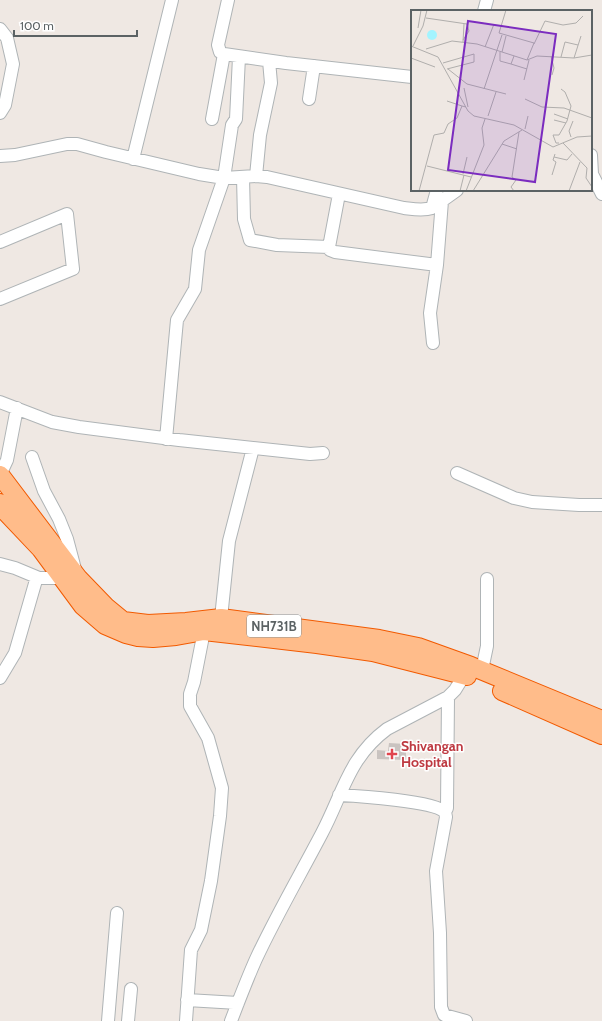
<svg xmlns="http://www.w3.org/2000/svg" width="602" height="1021" font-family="Cabin,sans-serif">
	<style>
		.building { fill: #c9c3c0 }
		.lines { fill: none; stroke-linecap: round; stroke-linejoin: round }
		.minor-casing { stroke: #afb4b6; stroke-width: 14 }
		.highway-casing { stroke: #f25a00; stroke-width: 20 }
		.minor { stroke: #fff; stroke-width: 12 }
		.highway { stroke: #ffbc8a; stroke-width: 18 }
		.health-dot { fill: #e0444e; stroke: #fff; stroke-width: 1.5 }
		.labels { text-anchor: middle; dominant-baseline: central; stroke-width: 3; stroke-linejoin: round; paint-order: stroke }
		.shield { fill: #fff; stroke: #8c9192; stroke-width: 1 }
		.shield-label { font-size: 13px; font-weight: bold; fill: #5b6264 }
		.health-label { font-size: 14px; font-weight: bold; fill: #be3a42; stroke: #fff; text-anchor: start }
		.inset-road { fill: none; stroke: #b0aeac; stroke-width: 1 }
		.view { fill: #7b2cbf; fill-opacity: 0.15; stroke: #7b2cbf; stroke-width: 2 }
		.inset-edge { fill: none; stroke: #5b6264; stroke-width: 2 }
	</style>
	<rect width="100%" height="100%" fill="#efe8e3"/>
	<!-- building -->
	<path class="building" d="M389,743l17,1v16l-29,-1v-9l11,1z"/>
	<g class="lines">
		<defs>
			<path id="minor" d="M228,0l-10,45 2,7 4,2 62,9 126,14
				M484,11l3,-11
				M0,29l7,9 6,26 -8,41 -5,8
				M309,99l5,-33
				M212,119l12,-65
				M591,155l1,19 10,20
				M0,156l15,-1 52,-11h10l29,8 93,22 25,4 32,-2 11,1 137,31c9,1 19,3 28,0l5,-18
				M133,159l39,-159
				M256,176l4,-41 11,-52 -2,-22
				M243,177l1,42 6,21 27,5 52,2
				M339,194l-10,53 1,3 5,2 102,13
				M436,205l21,-15
				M0,242l67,-28 6,55 -73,30
				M433,343l-3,-30 7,-48 5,-64
				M0,402l52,20 27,5 100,13 131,14 13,-1
				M166,439l11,-119 18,-31 4,-39 25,-72 8,-53 4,-6 3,-62
				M32,457l12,34 15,28 8,20 8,30
				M457,473l57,25 18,4 47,3h23
				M0,475l7,-15 10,-52
				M0,564l15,4 24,10
				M221,618l8,-77 24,-93
				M482,670l5,-24v-67
				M0,678l15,-25 21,-73 3,-2h24
				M448,697l-1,111 -2,4 1,5 -10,54 4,62 1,74 3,8 22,6
				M339,795c19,1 95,6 106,17
				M187,1000l51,3
				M108,1021l9,-108
				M128,1021l3,-32
				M186,1021l5,-71 10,-20 10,-49 9,-65 2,-28 -14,-50 -18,-32v-12l4,-12 10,-51
				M231,1021c8,-21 16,-42 25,-62 20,-43 44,-84 66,-126 21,-40 27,-76 65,-104l61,-32 7,-7 13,-21"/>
			<path id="highway" d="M0,475l78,103 28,29 17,14 25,3 38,-2 35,-4 158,21 39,8 53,19 131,54
				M0,503l6,9 35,37 42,57 22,19 21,9 12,3 15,1 23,-2 28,-5 113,13 56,8 94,24
				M502,691l100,44"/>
		</defs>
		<!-- minor casing -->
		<use href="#minor" class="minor-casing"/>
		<!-- highway casing -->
		<use href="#highway" class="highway-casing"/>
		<!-- minor -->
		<use href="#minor" class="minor"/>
		<!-- highway -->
		<use href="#highway" class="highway"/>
	</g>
	<!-- markers -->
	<path class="health-dot" d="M390 748h4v4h4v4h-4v4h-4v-4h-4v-4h4z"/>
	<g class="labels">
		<!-- shield labels -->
		<rect class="shield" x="247" y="615" width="54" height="22" rx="3"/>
		<g class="shield-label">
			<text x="274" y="626">NH731B</text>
		</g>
		<!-- health labels -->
		<g class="health-label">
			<text x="401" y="746">Shivangan<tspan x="401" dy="16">Hospital</tspan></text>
		</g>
	</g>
	<!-- overview -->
	<g transform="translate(411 10)">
		<rect width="181" height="181" fill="#efe8e3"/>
		<path d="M16 25a5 5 0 1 1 10 0a5 5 0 1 1-10 0Z" fill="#a3f4ff"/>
		<path class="inset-road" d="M15,8l41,6 2,7 -6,9M7,18l3,-18M52,32l1,-18M123,34l11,-23 18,4 13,-2 7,-7M0,36l27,11 30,54 6,5 40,9 39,22 24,-10 15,-1M2,36l10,-20 4,-16M74,37l9,-23M15,39l26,-8 25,3 50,16 7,-17 -35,-10 7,-23M89,42v9l11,3M91,42l4,-16M103,46l-3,8 16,5M140,46l3,12 -2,7M150,47l4,-15 13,3M0,48l24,9M163,48l7,-22M116,50l10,-4 37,2 18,-3M32,53l31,-9v8l-27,7M37,59l19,15 39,10M113,70l5,-20M53,78l4,19M73,79l18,-54M114,89l17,8 22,1 28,10M36,91l15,5M143,104l14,5M77,106l8,-24M143,110l12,3M114,119l3,-13M160,127l-2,-6 4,-10M148,133h-3l-3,-8h6l8,-14 4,-15 -6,-14 -4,-3M152,133l24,25 -1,10 6,9M91,134l15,5M143,147l13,3 5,-6M16,156l44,11M52,164l4,-17M141,165l4,-13 -3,-2 2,-6M8,181l15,-56 10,-2 4,-9 9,-6 5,-12 4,1M49,181l4,-16M55,181l18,-46 -2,-17 3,-9M62,181l31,-50 18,-11M103,181l-3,-4 5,-7 -4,-3 7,-45M158,181l11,-29"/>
		<path class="view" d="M57,11l88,13 -21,148 -87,-12z"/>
		<rect width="181" height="181" class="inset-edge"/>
	</g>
	<!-- scale -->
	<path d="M14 30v6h123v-6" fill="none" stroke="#5b6264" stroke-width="2"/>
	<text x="20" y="30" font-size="12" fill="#5b6264" stroke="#ffffff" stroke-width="3" paint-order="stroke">100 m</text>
</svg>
